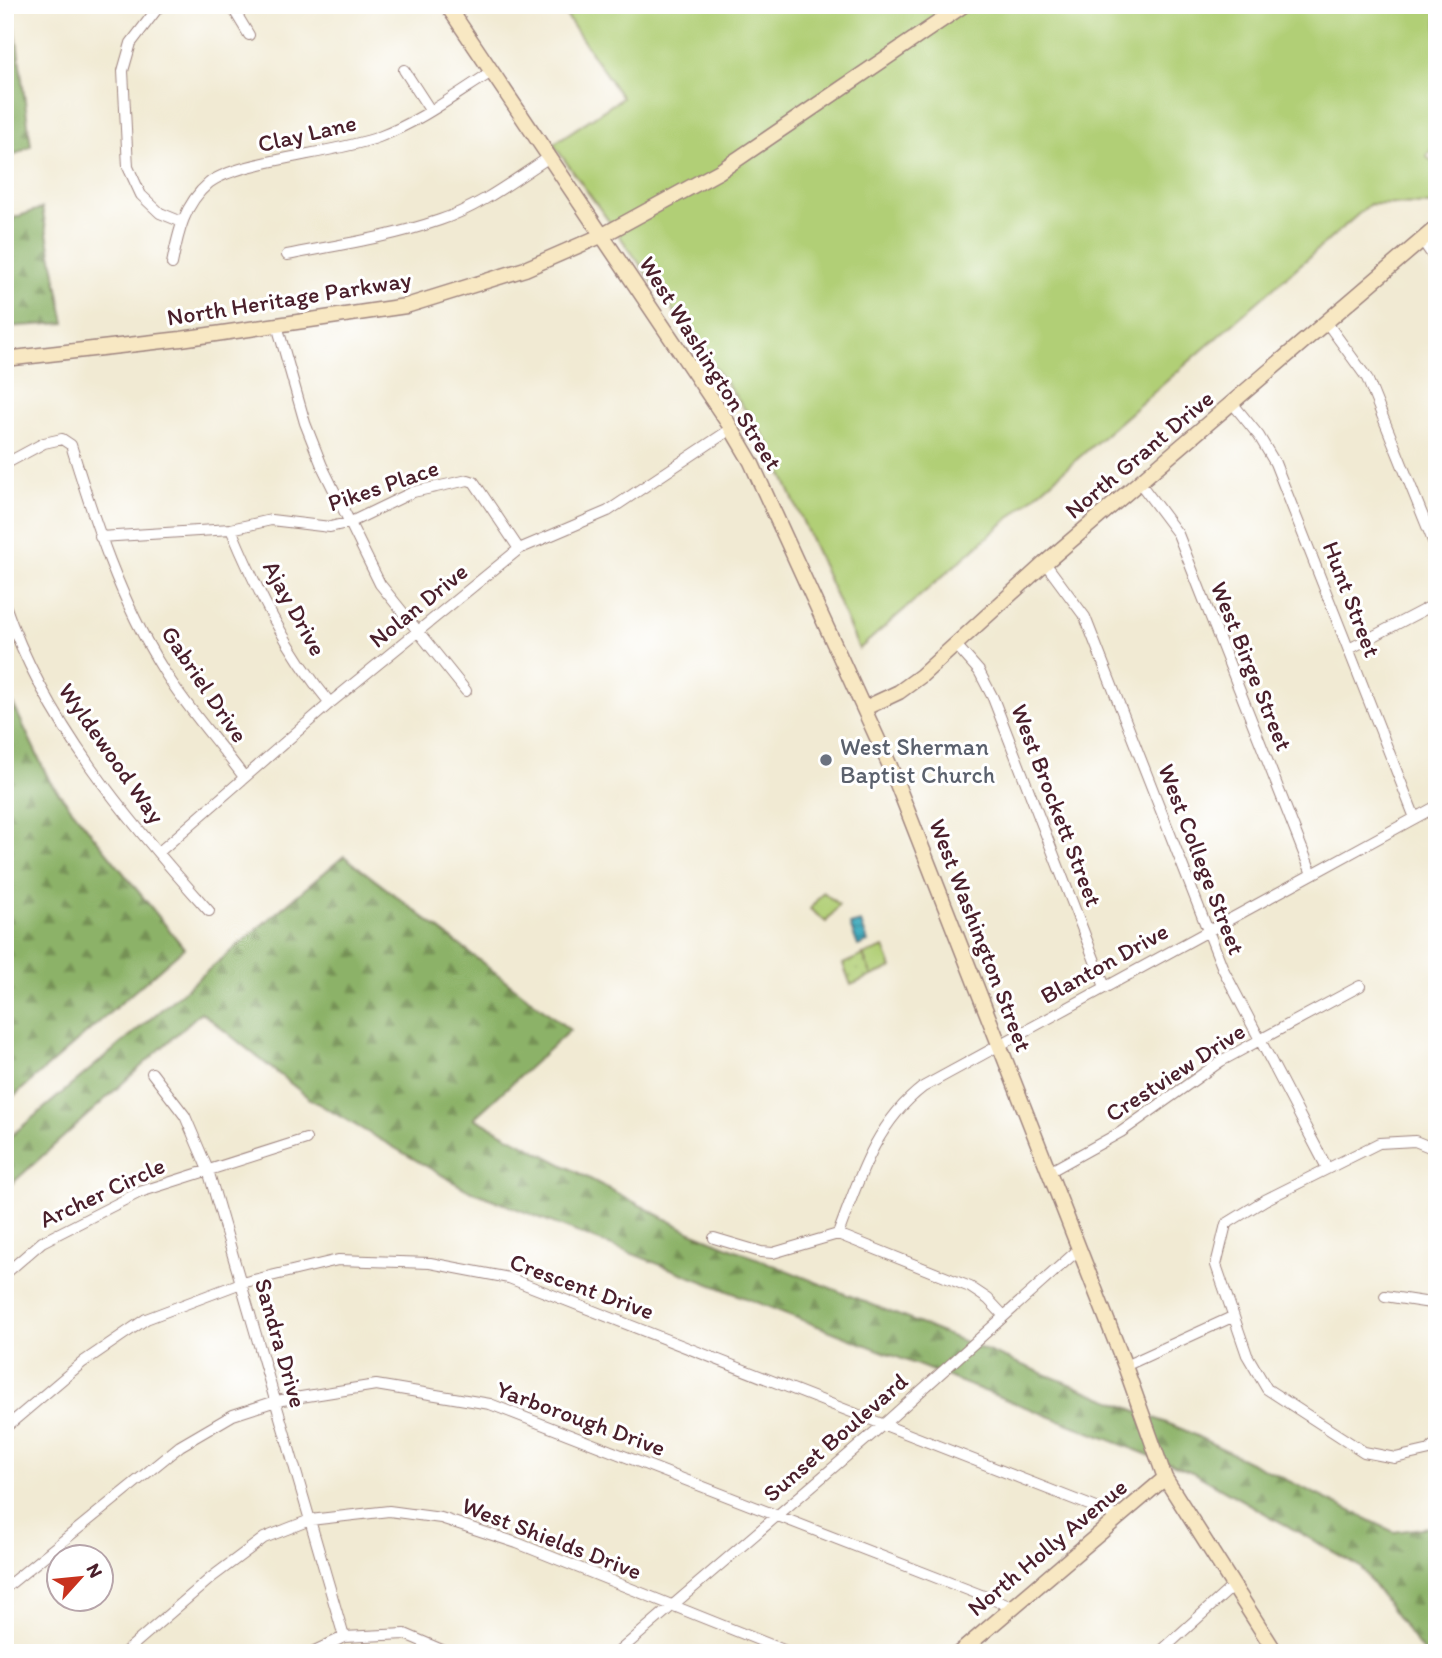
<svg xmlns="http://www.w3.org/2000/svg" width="1442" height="1658" font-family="Itim,sans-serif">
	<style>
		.grass { fill: #b1cf76; stroke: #7e7750; stroke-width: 2 }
		.forest { fill: url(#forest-firs); stroke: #6b6849; stroke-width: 2 }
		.park { fill: url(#park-dots); stroke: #7e7750; stroke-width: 2 }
		.water { fill: url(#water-rules); stroke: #446674; stroke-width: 2 }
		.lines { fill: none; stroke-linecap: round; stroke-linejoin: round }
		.street-casing { stroke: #9e847f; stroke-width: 12 }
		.secondary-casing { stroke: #9e847f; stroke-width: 17 }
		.street { stroke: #fff; stroke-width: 10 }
		.secondary { stroke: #f8e8c3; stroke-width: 14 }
		.worship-dot { fill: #6b7280; stroke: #fff; stroke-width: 2.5 }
		.labels { text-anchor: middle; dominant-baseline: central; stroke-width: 6; stroke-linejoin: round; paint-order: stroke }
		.street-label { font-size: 24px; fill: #4a1f2b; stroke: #fff }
		.worship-label { font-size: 24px; fill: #5b616d; stroke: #fff; text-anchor: start }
	</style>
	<defs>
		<pattern id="forest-firs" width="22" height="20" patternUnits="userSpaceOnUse" patternTransform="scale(1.75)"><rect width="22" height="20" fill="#8cb267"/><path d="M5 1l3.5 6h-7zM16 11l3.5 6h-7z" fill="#749055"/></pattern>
		<pattern id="park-dots" width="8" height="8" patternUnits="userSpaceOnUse" patternTransform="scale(1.75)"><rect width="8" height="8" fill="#b1cf76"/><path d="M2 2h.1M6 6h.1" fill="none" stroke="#9ab166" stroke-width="1.8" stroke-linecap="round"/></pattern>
		<pattern id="water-rules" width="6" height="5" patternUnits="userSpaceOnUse" patternTransform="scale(1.75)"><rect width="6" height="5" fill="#3facbe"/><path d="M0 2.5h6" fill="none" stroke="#378b9b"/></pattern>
	</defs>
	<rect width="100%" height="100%" fill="#fff"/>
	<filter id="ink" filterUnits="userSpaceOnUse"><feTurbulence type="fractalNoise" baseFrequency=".0143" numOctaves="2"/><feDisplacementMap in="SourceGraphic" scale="14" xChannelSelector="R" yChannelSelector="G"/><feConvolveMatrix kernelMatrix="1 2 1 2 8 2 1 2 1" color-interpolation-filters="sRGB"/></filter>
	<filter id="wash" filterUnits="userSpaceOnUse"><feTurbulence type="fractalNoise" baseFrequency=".00686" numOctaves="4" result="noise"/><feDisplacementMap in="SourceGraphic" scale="28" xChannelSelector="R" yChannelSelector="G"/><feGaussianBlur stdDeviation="1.57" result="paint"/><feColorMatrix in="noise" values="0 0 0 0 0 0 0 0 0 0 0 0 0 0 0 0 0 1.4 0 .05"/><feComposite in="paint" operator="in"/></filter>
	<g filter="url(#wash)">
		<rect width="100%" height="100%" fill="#f1ead3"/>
		<!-- grass -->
		<path class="grass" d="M559,5h878v141l-11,10 11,10v39l-67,-1 -511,445 -92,-209 -214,-296 69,-46z
			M823,892l16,13 -13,17 -16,-13z
			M884,947l8,21 -20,8 -9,-21z"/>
		<!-- forest -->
		<path class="forest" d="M5,5h7l19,141 -26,14z
			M42,208l23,115 -60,4v-106z
			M5,687l45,95 134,166 -179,156z
			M344,856l226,174 -96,88 215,113 495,199 210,102 43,-6v127h-13l-64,-86 -168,-95 -726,-283 -156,-90 -109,-87 -196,178v-49z"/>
		<!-- park -->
		<path class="park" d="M863,955l9,21 -21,9 -8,-21z"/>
		<!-- water -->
		<path class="water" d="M861,922l7,20 -10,4 -8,-21z"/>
	</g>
	<g filter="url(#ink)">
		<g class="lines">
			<defs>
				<path id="street" d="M160,5l-29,38 -8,28 5,96 13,28 19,18 22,9
					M231,5l18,30
					M404,70l26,40
					M1422,240l15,22
					M287,255c51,-10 104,-18 153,-35 39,-13 74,-40 108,-62
					M172,264c6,-31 12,-60 37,-81 27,-22 129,-30 170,-46 40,-15 76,-42 111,-64
					M1327,323l40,55 70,173
					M277,325l28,98 17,43 58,118 86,107
					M1233,404l26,32 16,27 140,355
					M5,464l39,-21 18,-4 9,6c24,78 49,156 93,226 23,37 54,71 80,106
					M1139,482l39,52 134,340
					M231,529c26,62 56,122 99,174
					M100,537l131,-8 40,-9 59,7 21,-5 62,-30 55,-12 6,2 45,67
					M1045,563l40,54 138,352 104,199
					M5,605c40,117 122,215 204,306
					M957,646l22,25 14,27 112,289
					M1349,649l88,-46
					M158,853l172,-150 189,-154 89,-38 123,-82
					M152,1073l33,43 23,54 136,467
					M1437,1150l-22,-9 -36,2 -114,57 -39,24 -10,41 31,90 20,34 97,63 31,6 35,-8 7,-8
					M1049,1172l72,-40 100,-71 139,-75
					M838,1234c21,-55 37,-110 85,-147l514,-281
					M838,1234l132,53 18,12 15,16
					M714,1238l47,14 12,1 65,-19
					M5,1274l37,-32 98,-50 166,-53
					M1385,1296l52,8
					M1125,1366l107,-49
					M5,1428l78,-66 63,-43 95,-36 97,-23 92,3 79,15 608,238
					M5,1588l175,-142 53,-31 43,-14 100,-16 114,19 522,203
					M124,1653l88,-76 52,-39 46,-18 79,-9 52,7 76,25 274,110
					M310,1653l34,-16 61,-3 44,19
					M617,1653l267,-229 194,-174
					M1159,1653l74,-67"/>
				<path id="secondary" d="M447,5l281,418 23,39 139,304 235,600 40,112 111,175
					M5,359l176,-20 225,-33 119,-37 78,-34 117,-64 244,-166
					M865,708l34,-16 22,-16 124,-113 392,-336
					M959,1653l206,-175"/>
			</defs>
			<!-- street casing -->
			<use href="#street" class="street-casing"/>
			<!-- secondary casing -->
			<use href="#secondary" class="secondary-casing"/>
			<!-- street -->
			<use href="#street" class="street"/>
			<!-- secondary -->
			<use href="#secondary" class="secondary"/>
		</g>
	</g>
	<!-- markers -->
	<circle class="worship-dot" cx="826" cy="760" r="7"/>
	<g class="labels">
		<!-- street labels -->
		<g class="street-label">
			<text transform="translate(307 133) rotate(-13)">Clay Lane</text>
			<text transform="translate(289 298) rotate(-9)">North Heritage Parkway</text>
			<text transform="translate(711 363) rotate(58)">West Washington Street</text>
			<text transform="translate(1139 454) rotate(-40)">North Grant Drive</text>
			<text transform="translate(383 485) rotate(-19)">Pikes Place</text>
			<text transform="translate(1352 599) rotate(69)">Hunt Street</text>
			<text transform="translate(418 605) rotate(-39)">Nolan Drive</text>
			<text transform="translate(295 608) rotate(61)">Ajay Drive</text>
			<text transform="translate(1252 666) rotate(68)">West Birge Street</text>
			<text transform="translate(205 684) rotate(56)">Gabriel Drive</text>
			<text transform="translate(112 753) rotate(55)">Wyldewood Way</text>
			<text transform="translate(1057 805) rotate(69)">West Brockett Street</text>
			<text transform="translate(1202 859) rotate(69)">West College Street</text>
			<text transform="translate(981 935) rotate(69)">West Washington Street</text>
			<text transform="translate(1104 963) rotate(-29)">Blanton Drive</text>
			<text transform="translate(1175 1072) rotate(-33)">Crestview Drive</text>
			<text transform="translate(102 1192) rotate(-25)">Archer Circle</text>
			<text transform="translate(582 1286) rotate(20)">Crescent Drive</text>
			<text transform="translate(281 1343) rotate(74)">Sandra Drive</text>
			<text transform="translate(581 1418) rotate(20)">Yarborough Drive</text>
			<text transform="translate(835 1437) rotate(-41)">Sunset Boulevard</text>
			<text transform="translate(552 1538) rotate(21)">West Shields Drive</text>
			<text transform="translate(1047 1547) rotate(-40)">North Holly Avenue</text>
		</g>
		<!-- worship labels -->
		<g class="worship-label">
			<text x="840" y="746">West Sherman<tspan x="840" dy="28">Baptist Church</tspan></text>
		</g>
	</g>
	<!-- margin -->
	<rect width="1442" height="1658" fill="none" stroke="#fff" stroke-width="28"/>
	<!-- north arrow -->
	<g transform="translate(80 1578) rotate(63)"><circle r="33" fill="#ffffff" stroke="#b7a5aa" stroke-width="2"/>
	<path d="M0-5L12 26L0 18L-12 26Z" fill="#c8321e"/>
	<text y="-10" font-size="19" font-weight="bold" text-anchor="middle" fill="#4a1f2b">N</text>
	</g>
</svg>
